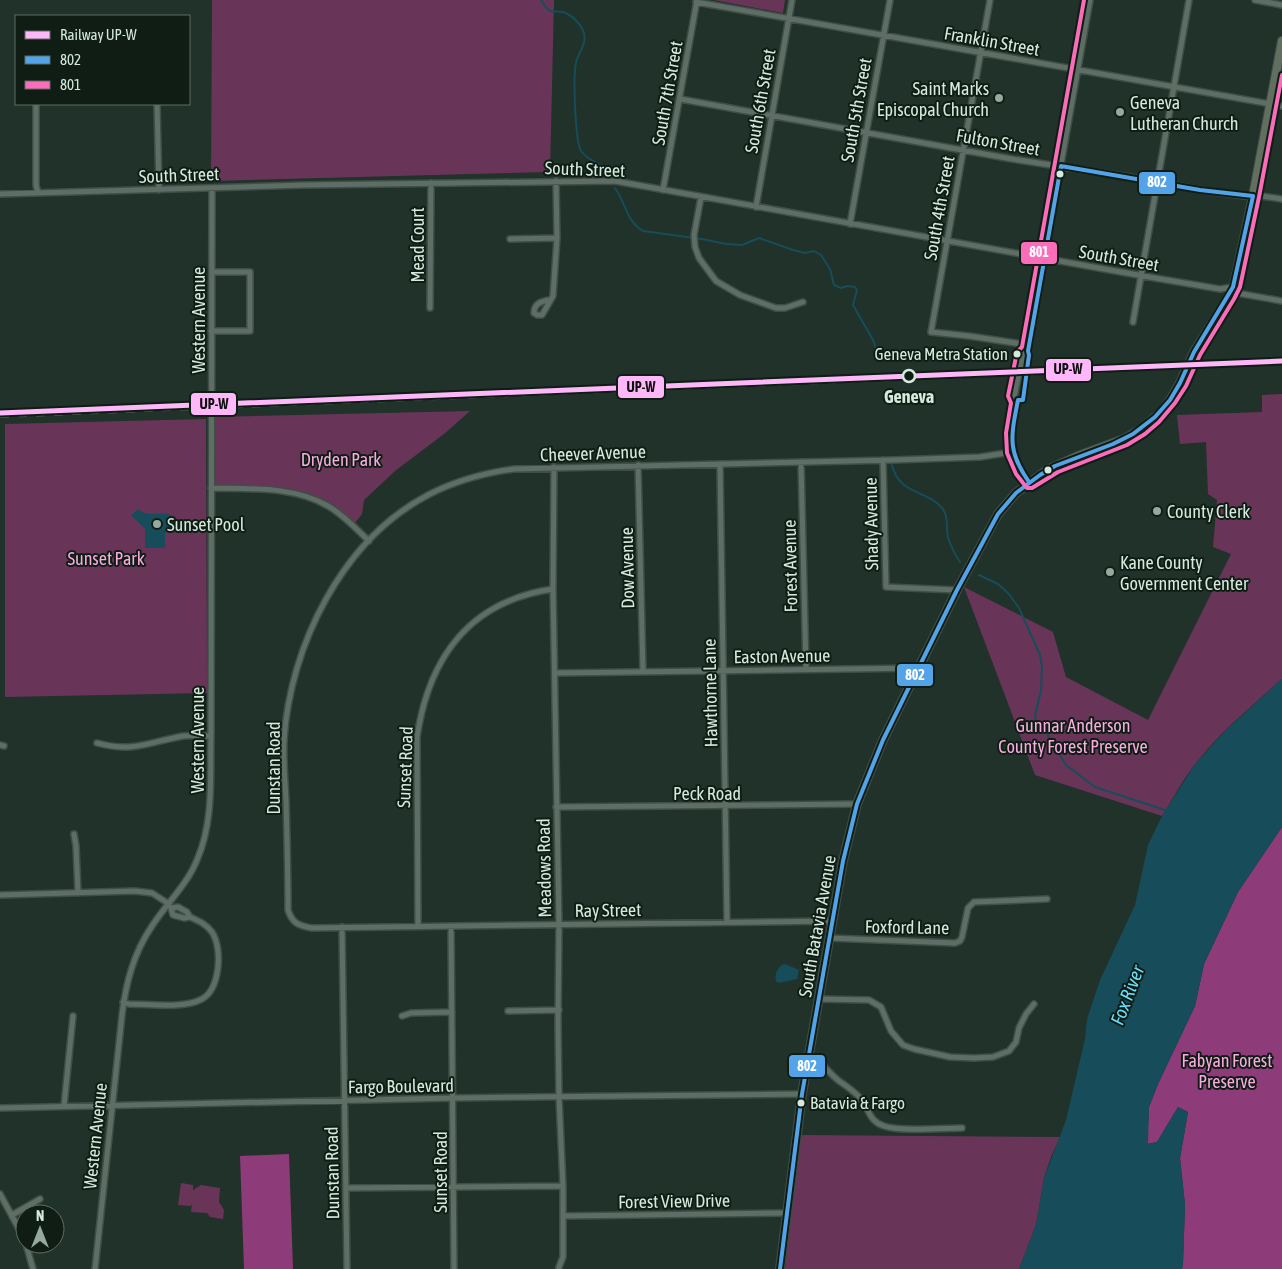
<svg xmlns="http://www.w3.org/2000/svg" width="1282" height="1269" font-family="'Asap Condensed',sans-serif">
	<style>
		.green { fill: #683559 }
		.forest { fill: #8e3b79 }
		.water { fill: #174d5a }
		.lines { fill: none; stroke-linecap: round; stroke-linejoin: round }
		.stream { stroke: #174d5a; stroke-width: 2 }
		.minor-casing { stroke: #3f4f46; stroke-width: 8 }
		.primary-casing { stroke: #3f4f46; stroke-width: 10 }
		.minor { stroke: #5e6d65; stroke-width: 5 }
		.primary { stroke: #616e60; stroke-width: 8 }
		.rail { stroke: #5c6a63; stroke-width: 2; stroke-dasharray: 9 9; stroke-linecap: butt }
		.bus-1-casing { stroke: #0f1d15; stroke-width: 8 }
		.bus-2-casing { stroke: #0f1d15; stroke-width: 8 }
		.bus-1 { stroke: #53a3e8; stroke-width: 4 }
		.bus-2 { stroke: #fb6dba; stroke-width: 4 }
		.rail-1-casing { stroke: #0f1d15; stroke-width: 9 }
		.rail-1 { stroke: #feb8fa; stroke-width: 5 }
		.poi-dot { fill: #96a99e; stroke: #0f1d15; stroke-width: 2 }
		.bus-dot { fill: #d6e9dd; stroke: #0f1d15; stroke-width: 2 }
		.stop-dot { fill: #0f1d15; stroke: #d6e9dd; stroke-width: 2.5 }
		.labels { text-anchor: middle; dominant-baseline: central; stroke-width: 4; stroke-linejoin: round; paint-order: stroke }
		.bus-label { font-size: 17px; fill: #d6e9dd; stroke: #0f1d15; text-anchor: end }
		.street-label { font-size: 18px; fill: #d6e9dd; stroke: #0f1d15 }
		.poi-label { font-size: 18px; fill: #d6e9dd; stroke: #0f1d15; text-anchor: start }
		.stop-label { font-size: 18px; font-weight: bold; fill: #d6e9dd; stroke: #0f1d15 }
		.park-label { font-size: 18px; fill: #faace1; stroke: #0f1d15 }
		.water-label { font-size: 19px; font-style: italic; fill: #6adcfc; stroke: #0f1d15 }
		.line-badge { stroke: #0f1d15; stroke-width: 2 }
		.badge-label { font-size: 14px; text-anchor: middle; font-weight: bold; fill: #fff }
		.pale-badge-label { font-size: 14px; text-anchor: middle; font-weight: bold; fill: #111 }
	</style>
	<rect width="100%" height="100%" fill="#203229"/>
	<!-- green -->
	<path class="green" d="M212,0h342l-4,172 -339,9z
		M714,0h71l-2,13z
		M1282,394v285c-30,27 -61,52 -86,84 -13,16 -23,36 -34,53l-127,-41 -71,-188 89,45 13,45 82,43 83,-166 -18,-7 4,-47 -9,-6 -2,-52 -26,2 -3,-29 85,-3v-17z
		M470,411l-26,23 -49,37 -31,29 -2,14 -8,10c-7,-6 -15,-15 -23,-20 -29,-19 -83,-17 -117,-18l-1,-69z
		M206,419l1,274 -202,4v-273z
		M799,1135l261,2 -9,20 -7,21 -8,47 -17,44h-234z
		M181,1183l12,2v5l8,-5 19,3 -1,14 5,8 -1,9 -13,-2 -3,-4 -16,-1 1,-9 -1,3 -13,-1z"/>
	<!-- forest -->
	<path class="forest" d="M1282,827v442h-100l1,-6 2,-58 -5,-47 8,-46 -10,-5 -21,35 -10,2 2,-37 9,-23 37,-78 9,-42 34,-72z
		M289,1154l4,115h-49l-4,-113z"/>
	<!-- water -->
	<path class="water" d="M138,509c14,12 26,-3 40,11l-13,13v15h-20v-19l-14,-14z
		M1282,679v148l-44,65 -34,72 -9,42 -37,78 -9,23 -1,37 9,-2 21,-35 10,5 -8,46 5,47 -2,58 -1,6h-163l17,-44 8,-47 22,-58 19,-81 2,-20 13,-39 35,-75 13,-60 14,-29 33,-52 31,-34z
		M785,964l14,6 -2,9 -18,4 -3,-2c-2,-6 2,-16 9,-17z"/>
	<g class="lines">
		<!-- stream -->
		<path class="stream" d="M541,0c3,4 5,10 10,11 4,1 8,0 12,1 9,3 18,12 21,21 3,11 -6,20 -8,30 -3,13 -1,77 5,88 8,11 22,13 31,22
			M615,188c11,15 11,33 28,43l59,8 24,5 16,1 17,-7 34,12 12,3 9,-2 7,4 9,14 4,16 7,3 6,-2 8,1 2,3 -4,15 20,35 7,19
			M892,465c7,30 34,24 50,43 7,8 4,20 6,30 3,8 7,17 12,24
			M979,575l19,9 11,10 10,14 21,47 2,12 -1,24 -6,24 1,7 11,12 19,31 29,22 73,24"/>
		<defs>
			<path id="minor" d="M990,0l-59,332 38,4 60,9
				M1255,0l27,5
				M696,2l586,104
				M680,99l332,60 136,21 52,10 45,6h16l21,3
				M36,104v81l2,8
				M157,104l2,86
				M663,190l34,-190
				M0,194l305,-9 310,-4 534,96 71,12 13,-2
				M701,197l-7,38 1,12 4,11 17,23 24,14 36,13h9l18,-6
				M756,207l36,-207
				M850,224l40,-224
				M510,239l47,-1
				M1231,292l51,9
				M550,300c-8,1 -16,3 -16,13l3,2h5l11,-19 4,-58 -1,-57
				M430,308l1,-125
				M1133,322l56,-322
				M211,331h39v-59h-38
				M1028,351l-5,3 -9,43 4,3c-7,36 -13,51 11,82
				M1018,400h5l6,-45 -1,-4 62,-351
				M883,460l3,127 71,3
				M801,462l5,207
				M720,464l7,458
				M638,465l5,206
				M554,467l-1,122 6,335 -1,100 1,73 4,89v71l-4,10
				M211,488c39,1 83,-2 117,18 16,9 28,23 41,35
				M556,673l362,-5
				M97,743c37,10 52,-1 86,-7 9,-1 19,0 28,0
				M0,745l4,1
				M556,807l301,-3
				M74,834l2,12 2,47
				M0,895l135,-4 17,2 17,11
				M178,907l9,5 3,5 -6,1 -11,-3 -2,-7z
				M832,921l-520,7c-13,-2 -20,-5 -24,-18 0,-37 -1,-73 -2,-110 -1,-20 -3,-41 -2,-60 6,-94 58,-200 144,-245 27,-14 56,-22 86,-26l379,-9 87,-3 32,-5
				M418,926l-1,-189c12,-80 53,-136 136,-148
				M451,926l3,343
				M342,927l5,342
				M829,938l126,5 5,-2 2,-4 6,-29 6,-6 73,-3
				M819,999l50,1 12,7 10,24 12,14 11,4 36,8 24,1 19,-1 16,-6 7,-9 3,-14 7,-14 8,-10
				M123,1002l6,2c21,0 55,5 73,-5 18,-10 21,-50 10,-67 -6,-8 -13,-11 -22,-15
				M508,1011l51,-1
				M402,1016l9,-3 41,-1
				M809,1057c16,6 17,14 30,24 7,5 15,10 21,17 9,10 9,24 24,28 17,6 59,2 78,2
				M64,1106l9,-90
				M0,1108l453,-10 349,-4
				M347,1188l216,-2
				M0,1194l25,46
				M12,1215l28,-16
				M563,1216l223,-3
				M26,1244l7,25
				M95,1269l27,-254c4,-32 11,-61 30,-89 14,-22 35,-41 45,-66 17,-39 13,-82 14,-124l1,-548"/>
			<path id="primary" d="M780,1269l22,-175 41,-233 14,-57 26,-64 74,-150 41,-76 18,-21 31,-23 31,-14 46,-17 17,-10 20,-17 9,-12 10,-17 14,-31 35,-56 5,-11 19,-89 29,-155"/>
		</defs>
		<!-- minor casing -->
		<use href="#minor" class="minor-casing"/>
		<!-- primary casing -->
		<use href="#primary" class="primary-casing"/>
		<!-- minor -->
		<use href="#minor" class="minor"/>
		<!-- primary -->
		<use href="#primary" class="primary"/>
		<!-- rail -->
		<path class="rail" d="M0,417l1282,-53"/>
		<defs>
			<path id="bus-1" d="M1061,166l139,24 53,6
				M1029,482c-22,-31 -18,-46 -11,-82h5l6,-45 -1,-4 33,-185
				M780,1269l22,-175 41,-233 14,-57 26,-64 74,-150 41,-76 18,-21 24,-18 15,-9 58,-22 20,-10 22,-17 15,-17 10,-17 14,-31 39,-65 20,-91"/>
			<path id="bus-2" d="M1084,0l-62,347 -5,5 -9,44 3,7 -5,30 1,20 9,21 11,14h5l26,-16 69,-27 18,-11 14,-12 16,-19 11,-17 14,-31 34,-56 6,-12 19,-90 23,-122"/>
		</defs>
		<!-- bus-1 casing -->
		<use href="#bus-1" class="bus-1-casing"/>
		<!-- bus-2 casing -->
		<use href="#bus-2" class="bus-2-casing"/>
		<!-- bus-1 -->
		<use href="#bus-1" class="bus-1"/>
		<!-- bus-2 -->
		<use href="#bus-2" class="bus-2"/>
		<defs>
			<path id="rail-1" d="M0,413l1282,-52"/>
		</defs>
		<!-- rail-1 casing -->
		<use href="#rail-1" class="rail-1-casing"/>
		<!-- rail-1 -->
		<use href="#rail-1" class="rail-1"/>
	</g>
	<!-- markers -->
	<g class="poi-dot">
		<circle cx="999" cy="98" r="5"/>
		<circle cx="1120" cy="112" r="5"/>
		<circle cx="1157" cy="511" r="5"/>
		<circle cx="157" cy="524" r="5"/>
		<circle cx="1110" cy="572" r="5"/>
	</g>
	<g class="bus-dot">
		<circle cx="1060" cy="174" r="4.5"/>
		<circle cx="1017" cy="354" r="4.5"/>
		<circle cx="1048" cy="470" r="4.5"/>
		<circle cx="801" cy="1103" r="4.5"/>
	</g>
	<circle class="stop-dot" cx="909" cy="376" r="6"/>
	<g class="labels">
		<!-- bus labels -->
		<g class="bus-label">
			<text x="1008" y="354">Geneva Metra Station</text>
			<text x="810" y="1103" text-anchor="start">Batavia &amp; Fargo</text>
		</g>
		<!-- street labels -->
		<g class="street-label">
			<text transform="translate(992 41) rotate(10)">Franklin Street</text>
			<text transform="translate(667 93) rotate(-80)">South 7th Street</text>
			<text transform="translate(760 101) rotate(-80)">South 6th Street</text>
			<text transform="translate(856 110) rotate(-80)">South 5th Street</text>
			<text transform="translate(998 142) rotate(10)">Fulton Street</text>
			<text transform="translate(585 169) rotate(2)">South Street</text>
			<text transform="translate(179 175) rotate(-2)">South Street</text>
			<text transform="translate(939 208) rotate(-80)">South 4th Street</text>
			<text transform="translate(417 245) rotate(-90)">Mead Court</text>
			<text transform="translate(1119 258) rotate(10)">South Street</text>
			<text transform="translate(198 320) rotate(-90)">Western Avenue</text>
			<text transform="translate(593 453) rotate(-2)">Cheever Avenue</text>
			<text transform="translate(871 524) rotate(-91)">Shady Avenue</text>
			<text transform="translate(790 566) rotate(-91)">Forest Avenue</text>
			<text transform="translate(627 568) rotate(-91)">Dow Avenue</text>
			<text transform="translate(782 656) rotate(-1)">Easton Avenue</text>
			<text transform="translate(710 693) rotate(-91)">Hawthorne Lane</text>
			<text transform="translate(197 740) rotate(-90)">Western Avenue</text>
			<text transform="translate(405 767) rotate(-88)">Sunset Road</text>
			<text transform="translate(273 768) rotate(-90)">Dunstan Road</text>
			<text x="707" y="793">Peck Road</text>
			<text transform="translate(544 868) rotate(-91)">Meadows Road</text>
			<text transform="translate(608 910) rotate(-1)">Ray Street</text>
			<text transform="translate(817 926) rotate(-80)">South Batavia Avenue</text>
			<text transform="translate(907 927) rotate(1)">Foxford Lane</text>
			<text transform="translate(401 1086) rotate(-1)">Fargo Boulevard</text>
			<text transform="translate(95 1136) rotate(-84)">Western Avenue</text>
			<text transform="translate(440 1172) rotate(-90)">Sunset Road</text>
			<text transform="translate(332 1173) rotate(-91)">Dunstan Road</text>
			<text transform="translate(674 1201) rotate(-1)">Forest View Drive</text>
		</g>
		<!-- poi labels -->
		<g class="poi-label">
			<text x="989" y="88" text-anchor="end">Saint Marks<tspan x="989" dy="21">Episcopal Church</tspan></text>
			<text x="1130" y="102">Geneva<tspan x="1130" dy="21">Lutheran Church</tspan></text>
			<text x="1167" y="511">County Clerk</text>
			<text x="167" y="524">Sunset Pool</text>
			<text x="1120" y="562">Kane County<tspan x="1120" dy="21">Government Center</tspan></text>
		</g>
		<!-- stop labels -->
		<g class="stop-label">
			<text x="909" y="396">Geneva</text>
		</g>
		<!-- park labels -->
		<g class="park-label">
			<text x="341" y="459">Dryden Park</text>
			<text x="106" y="558">Sunset Park</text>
			<text x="1073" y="725">Gunnar Anderson<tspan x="1073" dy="21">County Forest Preserve</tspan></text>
			<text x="1227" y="1060">Fabyan Forest<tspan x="1227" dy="21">Preserve</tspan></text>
		</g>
		<!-- water labels -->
		<g class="water-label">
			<text transform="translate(1127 995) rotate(-69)">Fox River</text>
		</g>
	</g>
	<g class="line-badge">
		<rect x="1138" y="171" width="38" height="24" rx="5" fill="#53a3e8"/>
		<rect x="1020" y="241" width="38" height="24" rx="5" fill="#fb6dba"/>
		<rect x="1045" y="358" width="47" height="24" rx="5" fill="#feb8fa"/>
		<rect x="617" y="375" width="48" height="24" rx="5" fill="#feb8fa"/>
		<rect x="190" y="392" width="47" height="24" rx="5" fill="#feb8fa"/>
		<rect x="896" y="663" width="38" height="24" rx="5" fill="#53a3e8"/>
		<rect x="788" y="1054" width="38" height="24" rx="5" fill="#53a3e8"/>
	</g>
	<g class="badge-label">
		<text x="1157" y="187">802</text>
		<text x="1039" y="257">801</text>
		<text x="915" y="680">802</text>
		<text x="807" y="1071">802</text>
	</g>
	<g class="pale-badge-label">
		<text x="1068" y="374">UP-W</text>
		<text x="641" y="392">UP-W</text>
		<text x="214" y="409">UP-W</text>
	</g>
	<!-- legend -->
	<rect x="15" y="15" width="175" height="90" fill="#0f1d15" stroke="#5f6f65"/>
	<rect x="25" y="31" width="25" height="8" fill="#feb8fa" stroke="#5f6f65"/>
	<text x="60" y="40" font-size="15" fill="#d6e9dd">Railway UP-W</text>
	<rect x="25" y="56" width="25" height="8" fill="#53a3e8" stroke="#5f6f65"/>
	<text x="60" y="65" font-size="15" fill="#d6e9dd">802</text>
	<rect x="25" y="81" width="25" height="8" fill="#fb6dba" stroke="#5f6f65"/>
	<text x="60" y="90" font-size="15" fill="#d6e9dd">801</text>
	<!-- north arrow -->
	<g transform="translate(40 1229)"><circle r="24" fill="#0f1d15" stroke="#5f6f65"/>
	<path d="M0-4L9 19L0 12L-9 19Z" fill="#96a99e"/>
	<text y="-8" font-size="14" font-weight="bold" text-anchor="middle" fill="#d6e9dd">N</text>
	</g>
</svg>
